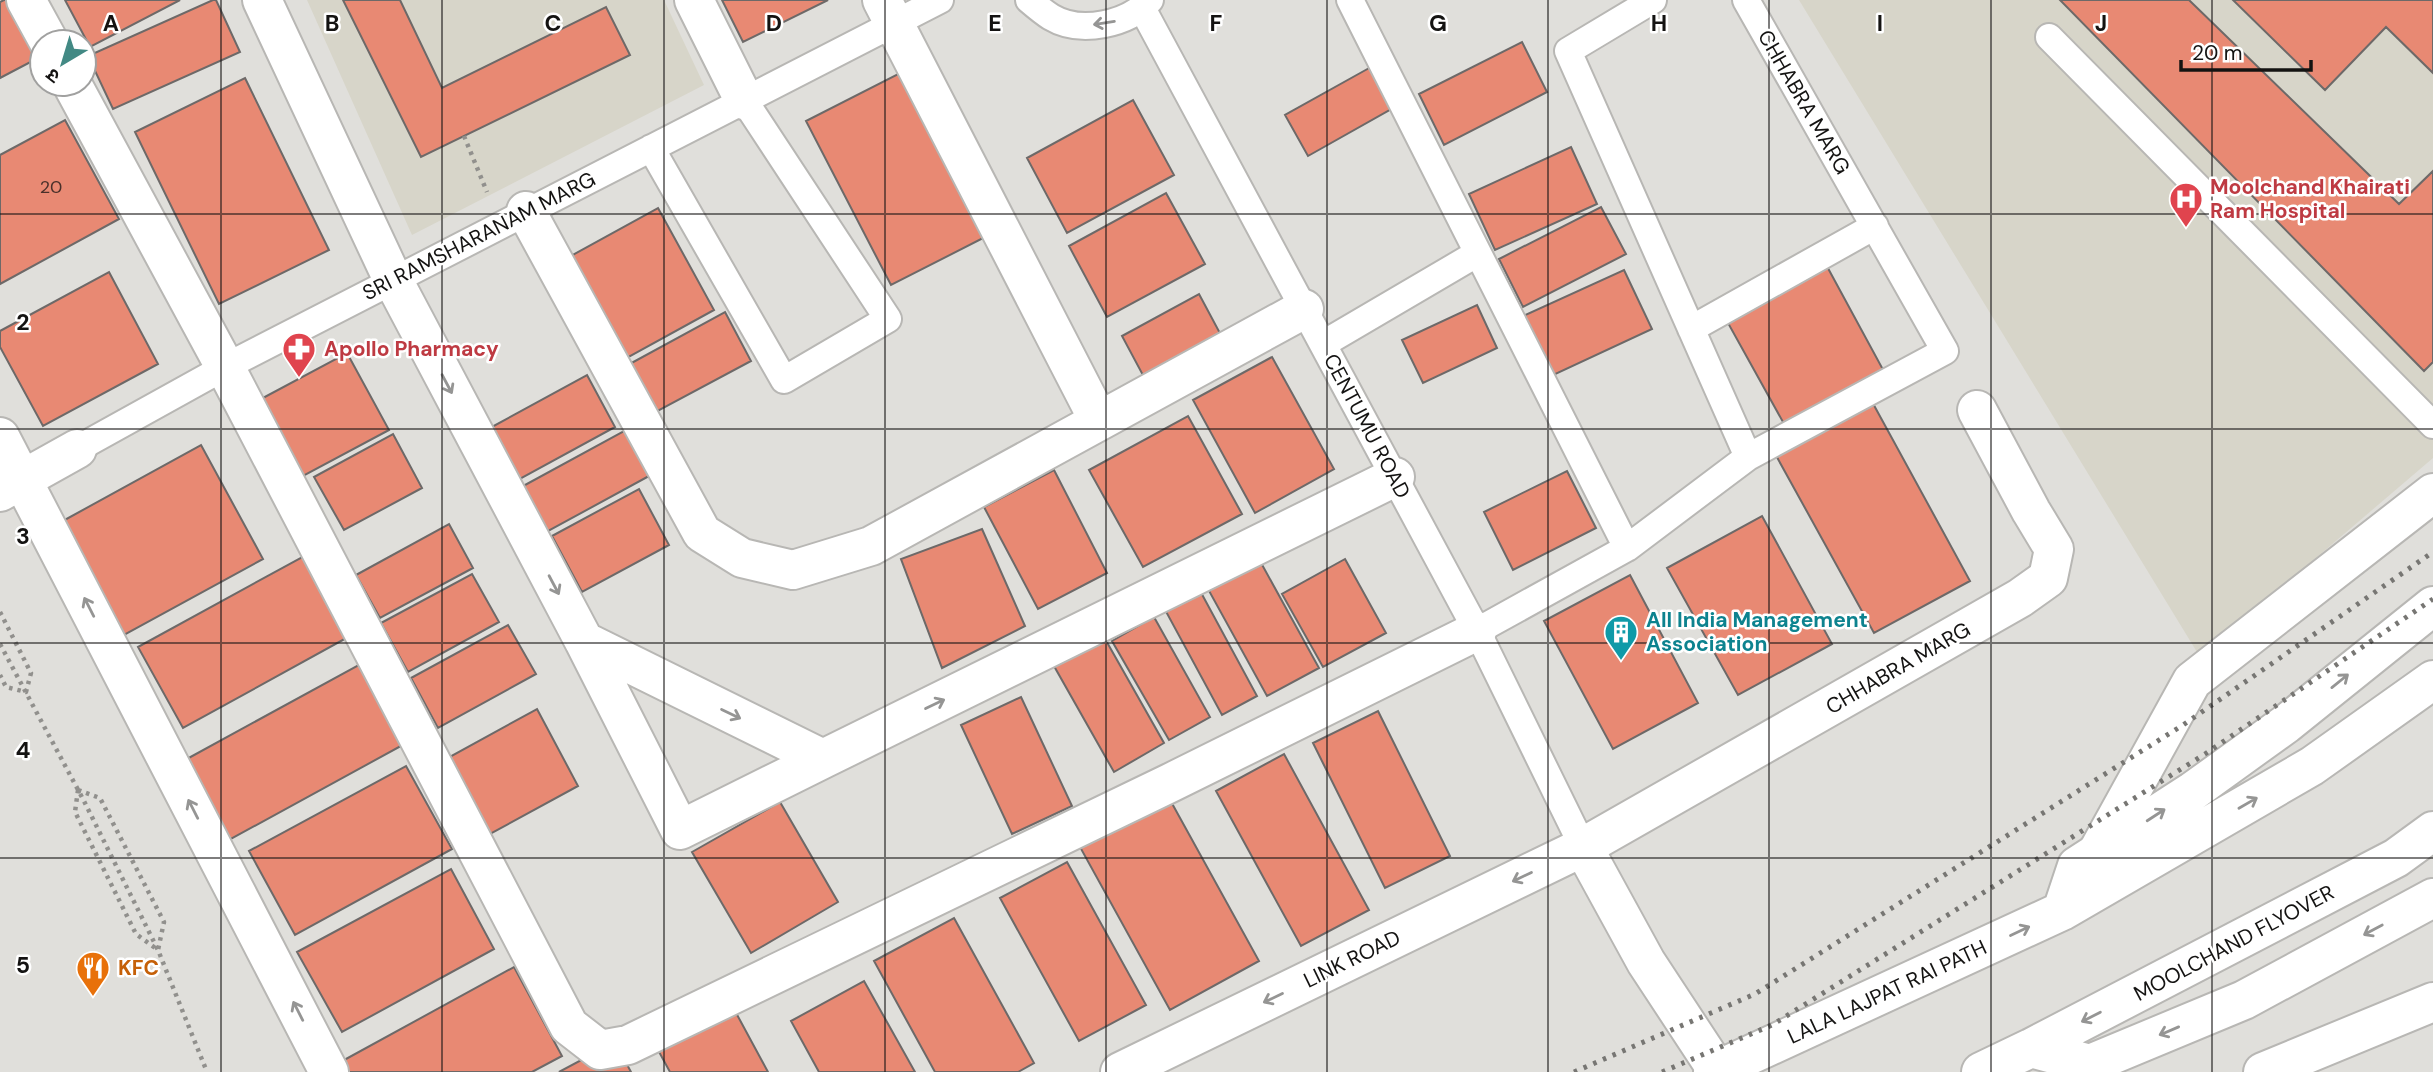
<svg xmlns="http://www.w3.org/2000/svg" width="2433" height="1072" font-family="'DM Sans','Noto Sans Devanagari',sans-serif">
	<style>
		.built { fill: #d7d5c9 }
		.building { fill: #e88973; stroke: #6d6968; stroke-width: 2 }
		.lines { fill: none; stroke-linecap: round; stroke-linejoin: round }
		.lane-casing { stroke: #b8b7b4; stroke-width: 30 }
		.street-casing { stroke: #b8b7b4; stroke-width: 42 }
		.secondary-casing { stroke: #b8b7b4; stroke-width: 42 }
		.path { stroke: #91908d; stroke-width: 4.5; stroke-dasharray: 3.5 5; stroke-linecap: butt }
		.lane { stroke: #fff; stroke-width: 26 }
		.street { stroke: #fff; stroke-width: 38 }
		.secondary { stroke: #fff; stroke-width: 38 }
		.rail { stroke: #777673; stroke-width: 5; stroke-dasharray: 3.5 7; stroke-linecap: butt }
		.oneway { stroke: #959594 }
		.grid { fill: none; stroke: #141312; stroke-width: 2; stroke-opacity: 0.55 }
		.labels { text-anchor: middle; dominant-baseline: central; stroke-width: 5; stroke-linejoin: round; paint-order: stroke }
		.number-label { font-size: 18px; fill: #49302a }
		.street-label { font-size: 21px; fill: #141312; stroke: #fff }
		.health-label { font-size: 21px; font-weight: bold; fill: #be3a42; stroke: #fff; text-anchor: start }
		.culture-label { font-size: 21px; font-weight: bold; fill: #0d838f; stroke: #fff; text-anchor: start }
		.food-label { font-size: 21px; font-weight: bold; fill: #c56008; stroke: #fff; text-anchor: start }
		.grid-label { font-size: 23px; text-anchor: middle; font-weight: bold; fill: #141312; stroke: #fff; stroke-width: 5; stroke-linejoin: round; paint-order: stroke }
	</style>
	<rect width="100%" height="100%" fill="#e0dfdb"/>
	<!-- built -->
	<path class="built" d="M307,0h357l40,85 -292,150z
		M1799,0h634v458l-233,199z"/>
	<!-- building -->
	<path class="building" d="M4,0h16l22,56 -42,22v-76z
		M65,0h115l-90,47z
		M213,0h3l24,52 -127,57 -25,-53z
		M343,0h57l42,88 164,-81 24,48 -209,102z
		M722,0h106l-85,42z
		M2060,0h129l210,204 34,-33v191l-9,9z
		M2233,0h200v73l-47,-46 -61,63z
		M1522,42l25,50 -103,53 -25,-51z
		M1371,67l22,41 -85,48 -23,-41z
		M906,70l85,164 -100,51 -85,-164z
		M245,78l84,172 -110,54 -84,-172z
		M1133,100l41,75 -107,58 -40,-75z
		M65,120l54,99 -119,65v-129z
		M1571,147l26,57 -102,46 -26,-56z
		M1166,193l39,71 -98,53 -38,-71z
		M1601,207l25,47 -103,53 -24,-48z
		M658,208l56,102 -89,49 -56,-102z
		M1823,259l64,118 -99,54 -65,-117z
		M1624,270l28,59 -103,48 -28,-60z
		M109,272l49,92 -115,62 -43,-79v-16z
		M1199,294l23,43 -77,42 -23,-43z
		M1477,305l20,43 -74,35 -21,-43z
		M725,312l26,49 -99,53 -26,-48z
		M347,353l42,77 -86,46 -42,-77z
		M1272,357l62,112 -79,44 -62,-113z
		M587,375l28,52 -97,53 -28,-52z
		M1870,398l100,183 -96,52 -101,-183z
		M1188,416l54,98 -99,53 -54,-97z
		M624,431l25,45 -110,60 -25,-45z
		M393,434l29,54 -78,42 -30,-53z
		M201,445l62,114 -139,76 -63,-113z
		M1054,470l53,103 -69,36 -54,-102z
		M1567,471l29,57 -83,42 -29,-58z
		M639,489l30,56 -87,47 -30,-56z
		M1762,516l70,128 -94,51 -71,-127z
		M449,524l24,44 -93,50 -24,-43z
		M982,529l43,97 -83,42 -41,-109z
		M306,555l44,81 -167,92 -45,-81z
		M1345,559l41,74 -63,34 -41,-73z
		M1260,561l59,107 -52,28 -59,-107z
		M472,574l27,48 -91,50 -27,-49z
		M1630,575l68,128 -85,46 -69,-128z
		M1198,587l59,109 -35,19 -59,-109z
		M1154,617l56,100 -41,23 -57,-99z
		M508,625l28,49 -98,54 -27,-50z
		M1104,637l60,106 -50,29 -60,-106z
		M366,661l44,80 -181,99 -44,-80z
		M1021,697l51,109 -60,28 -51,-109z
		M537,709l41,77 -99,54 -42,-76z
		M1378,711l72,145 -65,32 -72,-145z
		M1284,754l85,156 -68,36 -85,-155z
		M406,766l46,83 -157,86 -46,-84z
		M1169,798l90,163 -89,49 -90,-163z
		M780,802l58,100 -87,51 -59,-101z
		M1067,862l79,143 -67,36 -79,-143z
		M451,869l43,80 -152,83 -45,-80z
		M954,918l80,145 -16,9h-83l-61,-111z
		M514,967l48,89 -30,16h-193l-4,-7z
		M864,981l51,91h-96l-28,-51z
		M728,998l40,74h-98l-18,-33z
		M600,1050l22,5 9,17h-72z"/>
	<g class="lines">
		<defs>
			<path id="lane" d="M1029,0c7,6 14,12 22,17 30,18 77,7 99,-17
				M1350,0l277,548
				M1653,0l-85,51 180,406
				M1142,8l335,623 106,216
				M2049,37l384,388
				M651,148l133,232 104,-61 -144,-219
				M1691,329l184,-103
				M1323,344l155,-91
				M77,449l148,-82 715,-367
				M1477,631l150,-83 121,-91 197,-106 -199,-351"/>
			<path id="street" d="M26,0l23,42
				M262,0l131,280 191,361 239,118 572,-282
				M694,0l50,100
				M882,0l217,421
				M72,84l153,283 344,659 31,24 28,-5 542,-262 307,-152
				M526,211l176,322 40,25 51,12 78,-24 433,-237
				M0,437l329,635
				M0,492l77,-43
				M584,641l96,189 143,-71
				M1583,847l63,115 71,108
				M2097,853l95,-172 241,-188
				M1120,1072l463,-225 437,-249 28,-20 6,-29 -23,-38 -54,-101
				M2263,1072l170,-70"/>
			<path id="secondary" d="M2062,911l15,-45 116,-75 93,-67 147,-118
				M2031,1048l59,16 154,-64 189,-102
				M1713,1072l349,-161 250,-145 121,-86
				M1981,1072l50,-24 365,-190 37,-27"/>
		</defs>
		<!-- lane casing -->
		<use href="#lane" class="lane-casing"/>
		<!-- street casing -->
		<use href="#street" class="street-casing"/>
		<!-- secondary casing -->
		<use href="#secondary" class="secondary-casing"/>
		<!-- path -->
		<path class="path" d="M464,136l23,56
			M0,612l31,61 -5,19 -20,-5 -6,-12
			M0,644l84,157 74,149 49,122
			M78,790l22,8 64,124 -6,28 -22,-16 -61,-122z"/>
		<!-- lane -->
		<use href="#lane" class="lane"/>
		<!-- street -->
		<use href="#street" class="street"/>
		<!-- secondary -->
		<use href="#secondary" class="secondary"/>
		<!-- rail -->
		<path class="rail" d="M1574,1072l181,-78 428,-269 250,-173
			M1662,1072l110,-47 433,-271 228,-155"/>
	</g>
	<!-- one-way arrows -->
	<defs><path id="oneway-shaft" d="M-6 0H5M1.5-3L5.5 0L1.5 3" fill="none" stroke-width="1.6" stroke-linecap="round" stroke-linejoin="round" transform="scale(1.75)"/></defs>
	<g class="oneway">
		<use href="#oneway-shaft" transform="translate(1104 23) rotate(171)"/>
		<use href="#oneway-shaft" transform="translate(447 384) rotate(62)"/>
		<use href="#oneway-shaft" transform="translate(554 585) rotate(62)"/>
		<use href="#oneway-shaft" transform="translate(89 607) rotate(-117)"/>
		<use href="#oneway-shaft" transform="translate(2340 681) rotate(-39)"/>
		<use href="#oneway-shaft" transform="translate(935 704) rotate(-26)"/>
		<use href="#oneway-shaft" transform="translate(731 714) rotate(26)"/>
		<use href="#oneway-shaft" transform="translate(2248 803) rotate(-30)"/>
		<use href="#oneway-shaft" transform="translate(193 809) rotate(-117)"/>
		<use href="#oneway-shaft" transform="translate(2156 815) rotate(-33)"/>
		<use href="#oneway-shaft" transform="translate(1522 877) rotate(154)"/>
		<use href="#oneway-shaft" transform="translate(2373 930) rotate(152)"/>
		<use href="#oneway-shaft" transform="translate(2020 931) rotate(-25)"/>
		<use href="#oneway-shaft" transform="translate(1273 998) rotate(154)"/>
		<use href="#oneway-shaft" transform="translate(298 1011) rotate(-117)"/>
		<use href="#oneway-shaft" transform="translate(2091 1017) rotate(153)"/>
		<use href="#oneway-shaft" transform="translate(2169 1031) rotate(157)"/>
	</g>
	<!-- grid -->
	<path class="grid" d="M221,0v1072M442,0v1072M664,0v1072M885,0v1072M1106,0v1072M1327,0v1072M1548,0v1072M1769,0v1072M1991,0v1072M2212,0v1072M0,214h2433M0,429h2433M0,643h2433M0,858h2433"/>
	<!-- icons -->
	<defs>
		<symbol id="hospital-pin" viewBox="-11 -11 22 30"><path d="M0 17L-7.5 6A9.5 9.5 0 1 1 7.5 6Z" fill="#e0444e" stroke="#fff"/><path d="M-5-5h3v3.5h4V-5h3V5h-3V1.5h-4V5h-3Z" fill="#fff"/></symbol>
		<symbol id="pharmacy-pin" viewBox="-11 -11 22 30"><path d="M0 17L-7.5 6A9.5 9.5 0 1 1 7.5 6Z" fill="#e0444e" stroke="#fff"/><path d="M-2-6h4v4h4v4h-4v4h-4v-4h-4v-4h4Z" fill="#fff"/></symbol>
		<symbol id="building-pin" viewBox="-11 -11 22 30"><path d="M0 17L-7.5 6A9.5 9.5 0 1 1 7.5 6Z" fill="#0f9aa8" stroke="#fff"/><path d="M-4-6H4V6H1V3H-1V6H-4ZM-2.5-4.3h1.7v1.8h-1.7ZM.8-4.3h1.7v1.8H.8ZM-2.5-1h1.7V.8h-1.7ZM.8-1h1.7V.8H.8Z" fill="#fff"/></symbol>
		<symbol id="restaurant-pin" viewBox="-11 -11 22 30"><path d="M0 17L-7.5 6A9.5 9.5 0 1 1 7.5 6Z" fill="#e8710a" stroke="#fff"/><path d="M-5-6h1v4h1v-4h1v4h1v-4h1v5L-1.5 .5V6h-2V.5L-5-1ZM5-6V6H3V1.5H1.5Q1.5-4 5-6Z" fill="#fff"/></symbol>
	</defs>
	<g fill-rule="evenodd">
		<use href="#hospital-pin" x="2167" y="180" width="38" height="52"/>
		<use href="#pharmacy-pin" x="280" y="330" width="38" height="52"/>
		<use href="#building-pin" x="1602" y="613" width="38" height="52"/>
		<use href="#restaurant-pin" x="74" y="949" width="38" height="52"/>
	</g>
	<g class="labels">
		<!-- number labels -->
		<g class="number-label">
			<text x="51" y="187">20</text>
		</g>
		<!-- street labels -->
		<g class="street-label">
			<text transform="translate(1804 102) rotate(60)">CHHABRA MARG</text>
			<text transform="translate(479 236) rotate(-27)">SRI RAMSHARANAM MARG</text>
			<text transform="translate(1367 426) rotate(62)">CENTUMU ROAD</text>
			<text transform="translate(1898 668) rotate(-30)">CHHABRA MARG</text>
			<text transform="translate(2234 943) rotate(-28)">MOOLCHAND FLYOVER</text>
			<text transform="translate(1352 959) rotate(-26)">LINK ROAD</text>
			<text transform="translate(1887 992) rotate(-25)">LALA LAJPAT RAI PATH</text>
		</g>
		<!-- health labels -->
		<g class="health-label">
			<text x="2210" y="187">Moolchand Khairati<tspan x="2210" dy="24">Ram Hospital</tspan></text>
			<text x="324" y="349">Apollo Pharmacy</text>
		</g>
		<!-- culture labels -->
		<g class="culture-label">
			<text x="1646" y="620">All India Management<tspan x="1646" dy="24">Association</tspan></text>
		</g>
		<!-- food labels -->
		<g class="food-label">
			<text x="118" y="968">KFC</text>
		</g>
	</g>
	<g class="grid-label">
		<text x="111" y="31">A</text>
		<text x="332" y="31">B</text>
		<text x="553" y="31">C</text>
		<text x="774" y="31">D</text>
		<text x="995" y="31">E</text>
		<text x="1216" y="31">F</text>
		<text x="1438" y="31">G</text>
		<text x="1659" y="31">H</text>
		<text x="1880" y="31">I</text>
		<text x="2101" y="31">J</text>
		<text x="23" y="330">2</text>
		<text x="23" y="544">3</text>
		<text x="23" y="758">4</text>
		<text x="23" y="973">5</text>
	</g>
	<!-- north arrow -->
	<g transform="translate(63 63) rotate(218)"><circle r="33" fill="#ffffff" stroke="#a1a1a0" stroke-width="2"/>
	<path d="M0-5L12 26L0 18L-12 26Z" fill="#428984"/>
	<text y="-10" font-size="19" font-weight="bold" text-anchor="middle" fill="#141312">उ</text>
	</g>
	<!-- scale -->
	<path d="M2181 60v10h130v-10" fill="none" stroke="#141312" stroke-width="3.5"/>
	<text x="2192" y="60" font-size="21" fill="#141312" stroke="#ffffff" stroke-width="5" paint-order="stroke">20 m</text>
</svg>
